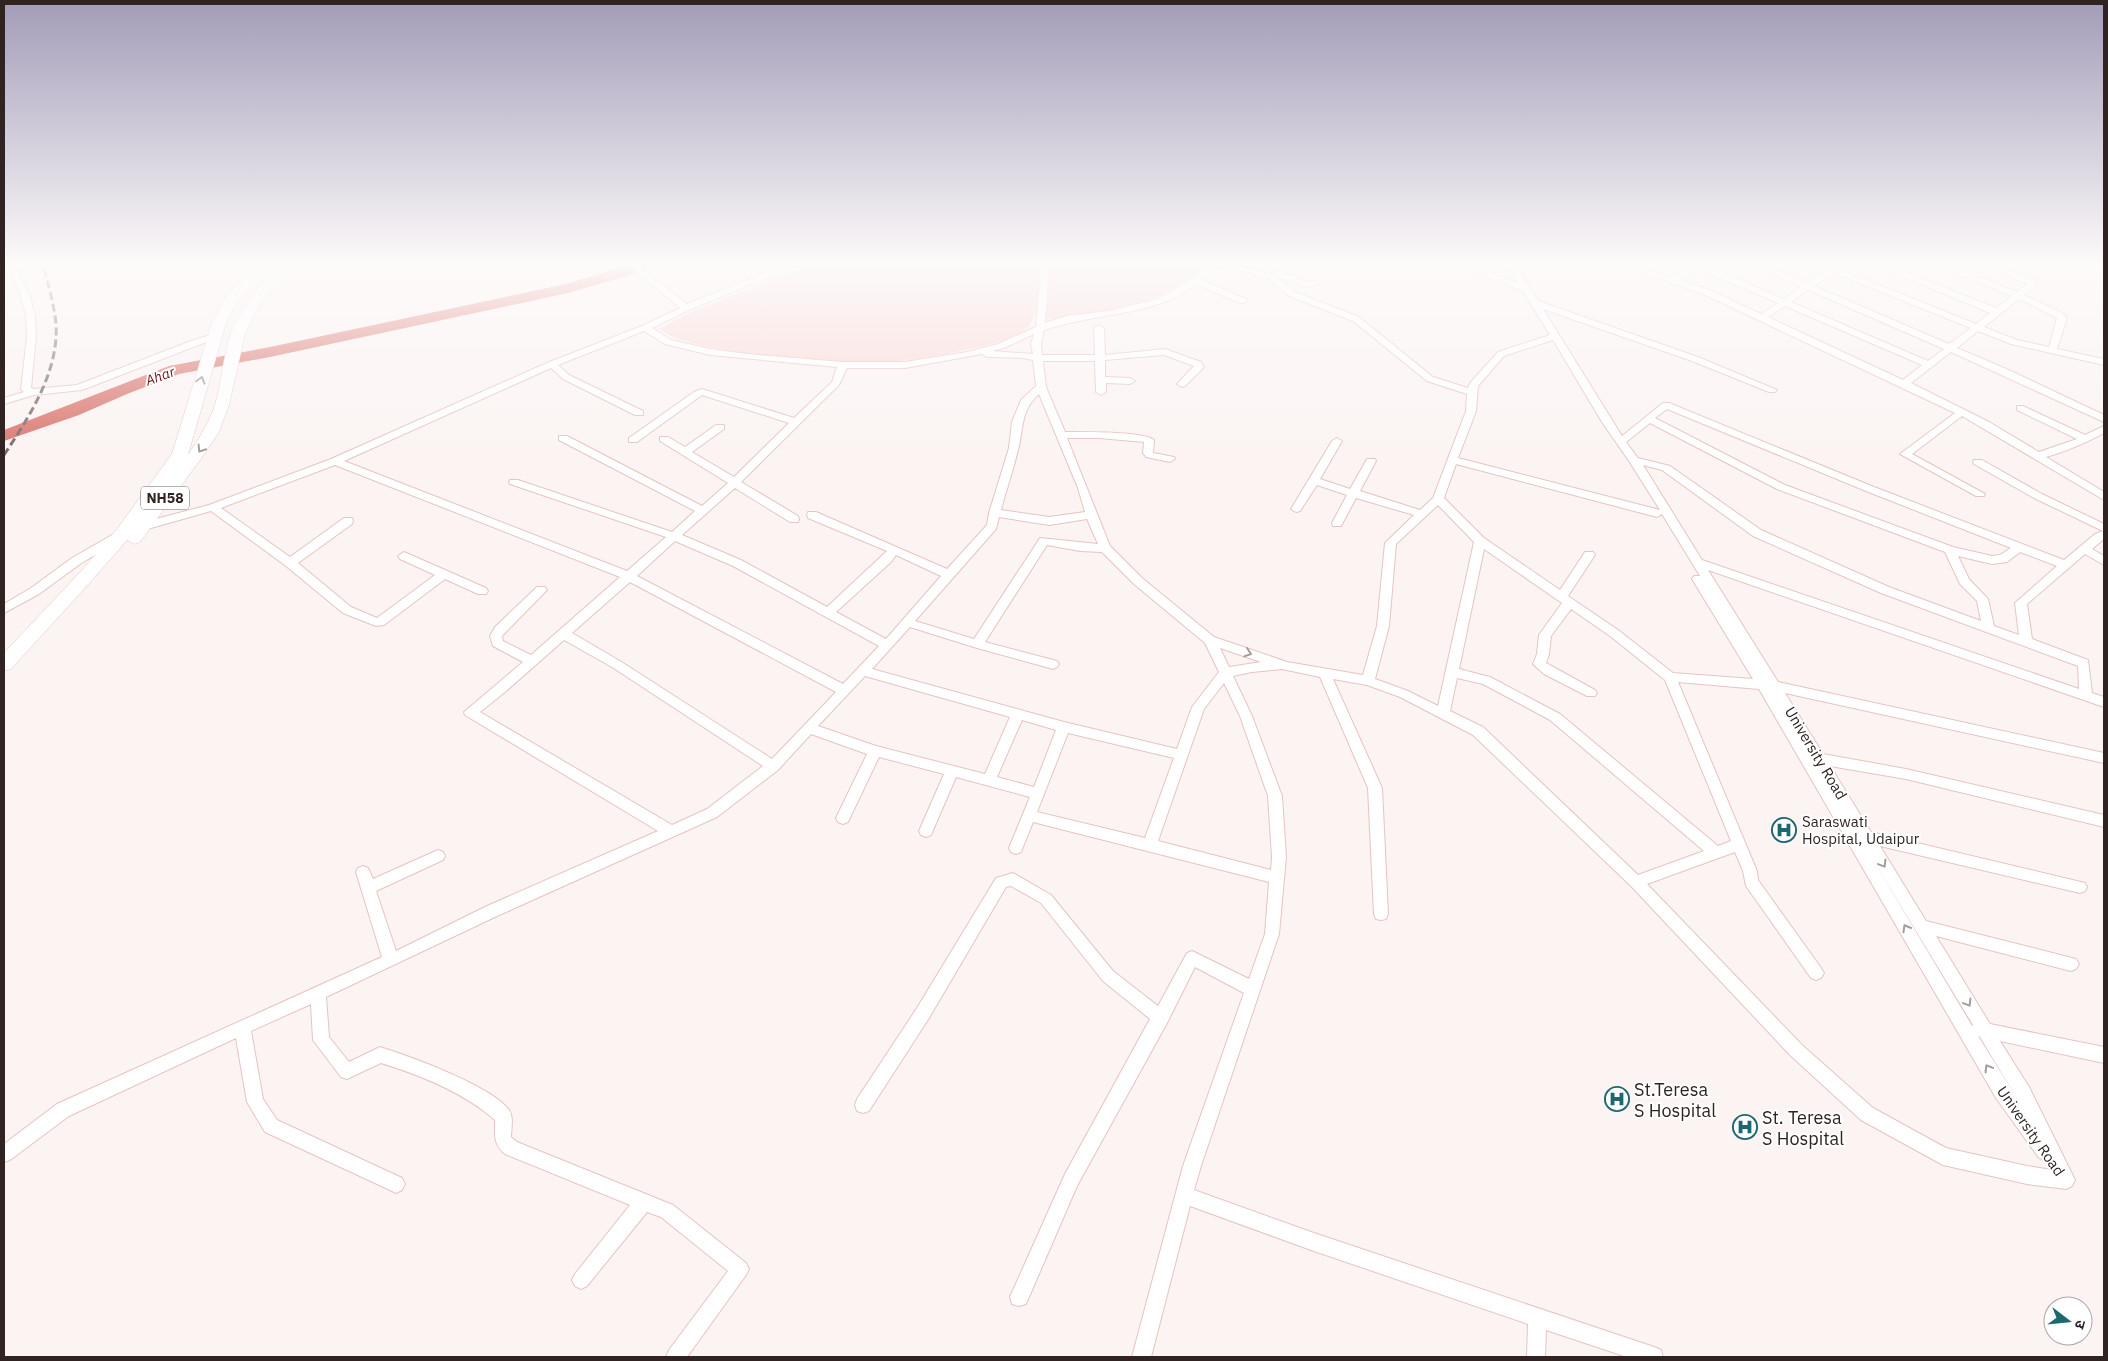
<svg xmlns="http://www.w3.org/2000/svg" width="2108" height="1361" font-family="'IBM Plex Sans','Noto Sans Devanagari',sans-serif">
	<style>
		.green { fill: #f8d8d5 }
		.lines { fill: none; stroke-linecap: round; stroke-linejoin: round }
		.river { fill: #da7870; fill-rule: evenodd }
		.minor-casing { stroke: #e6c4c0; stroke-width: 2 }
		.highway-casing { stroke: #e6c4c0; stroke-width: 1 }
		.minor { fill: #fff; fill-rule: evenodd }
		.highway { fill: #fff; fill-rule: evenodd }
		.rail { stroke: #786d6c; stroke-width: 3; stroke-dasharray: 8 4; stroke-linecap: butt }
		.oneway { stroke: #a29c9c }
		.labels { text-anchor: middle; dominant-baseline: central; stroke-width: 4; stroke-linejoin: round; paint-order: stroke }
		.far-water-label { font-size: 14px; font-style: italic; fill: #6e1416; stroke: #fff }
		.shield { fill: #fff; stroke: #6e6564; stroke-width: 1 }
		.shield-label { font-size: 14px; font-weight: bold; fill: #302322 }
		.street-label { font-size: 15px; fill: #302322; stroke: #fff }
		.poi-label { font-size: 15px; fill: #302322; stroke: #fff; text-anchor: start }
		.near-poi-label { font-size: 18px; fill: #302322; stroke: #fff; text-anchor: start }
	</style>
	<rect width="100%" height="100%" fill="#fbf4f3"/>
	<!-- green -->
	<path class="green" d="M813,264h225c0,19 3,47 -10,63 -9,11 -28,14 -41,18 -29,7 -59,13 -89,16 -43,4 -208,-5 -238,-32l22,-13z
		M1048,264h161c-41,36 -84,46 -137,51 -10,1 -20,9 -29,0l6,-39z"/>
	<g class="lines">
		<!-- river -->
		<path class="river" d="M631,264h22l-3,3 -23,9 -59,17 -298,64 -91,17 -52,20 -48,21 -75,26v-11l165,-64 101,-19 296,-63z"/>
		<defs>
			<path id="minor" d="M7,264h8l15,32 5,20 1,21 -5,51 3,1 43,-4 114,-44 26,-8 5,3 -140,54 -48,5 -30,9v-6l20,-6 -3,-3 6,-52 -1,-21 -5,-20z
				M627,264h9l51,40 101,-40h12l-111,46 -37,18 19,12 39,9 37,5 96,8h62l62,-10 31,-8 38,-17 4,-45 -1,-18h8l1,18 -3,41 22,-7 42,-5 49,-12 35,-20 19,-15h21l43,12v-4l3,-1 26,10h12v4l-13,2 -28,-11 19,16 64,25 74,60 35,11 2,-5 28,-31 52,-17 -27,-44 -68,-27h12l51,19 -11,-19h8l23,37 160,56 79,33 -2,2h-6l-77,-31 -149,-52 79,127 41,-33h6l205,84 190,73 31,-26 8,-3 -69,-33 -60,-34 -1,-2 1,-2h8l60,34 62,30v15l-12,10 12,7v9l-19,-11 -58,50 5,35 56,21 4,33 12,4v10l-396,-137 70,112 326,71v10l-319,-70 38,61 83,15 198,46v12l-198,-48 -76,-13 41,66 214,51 2,4 -2,4 -5,2 -200,-47 46,75 150,38 3,5 -3,5 -5,2 -135,-35 54,88 114,23v16l-104,-22 29,46 43,87 3,6 -3,6 -6,3 -39,-5 -84,-19 -82,-45 -71,-65 -159,-169 -158,-151 -73,-38 -33,-12 -34,-6 49,109 6,126 -2,5 -5,1 -5,-1 -2,-5 -6,-126 -48,-111 -38,-8 -30,3 -19,4 19,40 30,80 4,61 -7,77 -78,232 -7,24 117,42 343,115 7,3 2,7h-36l-81,-27 -1,27h-18l1,-33 -217,-74 -121,-44 -39,151h-19l51,-191 61,-173 -49,-26 -28,56 -90,163 -51,118 -7,2 -7,-2 -2,-7 55,-123 85,-155 -47,-38 -62,-78 -30,-17 -5,1 -77,131 -60,93 -6,2 -6,-2 -2,-6 2,-6 60,-91 79,-130 17,-5 38,22 62,76 45,35 29,-53 5,-2 57,28 16,-45 4,-52 -236,-60 -12,30 -5,2 -5,-2 -2,-4 21,-51 -74,-20 -25,58 -5,2 -5,-2 -2,-4 25,-57 -65,-17 -31,65 -5,2 -5,-2 -2,-4 31,-64 -56,-20 -33,36 -61,47 -220,99 -171,81 3,40 20,25 31,-15c29,9 112,39 129,63 5,7 2,19 2,27l6,5 156,63 73,58 3,6 -3,6 -59,82h-21l3,-7 59,-79 -67,-54 -14,-5 -60,74 -6,3 -6,-3 -3,-6 3,-6 55,-69 -125,-51c-12,-10 -10,-19 -10,-34 -32,-28 -75,-45 -114,-57l-34,16 -6,-2 -28,-37 -2,-36 -60,27 12,68 14,21 125,58 3,6 -3,6 -6,3 -6,-3 -125,-58 -18,-30 -11,-64 -167,78 -59,44 -6,2v-18l53,-40 325,-147 -26,-85 2,-4 5,-2 5,2 5,11 65,-29 5,2 2,4 -2,4 -67,31 20,60 91,-45 171,-75 -193,-116 -1,-3 59,-50 -30,-16 -3,-10 5,-9 42,-40h8l2,3 -45,46 1,5 28,14 89,-78 -285,-112 -114,43 69,49 54,-39h8l1,3 -1,3 -54,39 53,44 26,11 58,-43 -35,-16 -2,-3 6,-4 82,36 2,3 -2,3h-8l-33,-15 -61,46 -8,1 -33,-13 -57,-47 -75,-55 -74,21 -6,-4 2,-3 76,-20 122,-46 218,-97 93,-36 38,-18zM1220,266l48,12 21,18 64,25 74,60 40,13 -1,17 -33,87 -13,12 -60,-19 16,-30 -1,-2h-8l-17,30 -30,-10 22,-38 -5,-3 -5,3 -41,68 5,3 4,-1 17,-26 30,10 -15,28 1,3h8l15,-28 58,17 -29,28 -8,83 -14,49 -76,-13 -73,-25 -72,-59 -32,-32 -43,-108h32l45,4 -1,11 3,4 24,5 5,-3 -1,-2 -21,-4 1,-13c-10,-9 -73,-8 -89,-8l-19,-45 -3,-26h52l1,31 5,3 5,-3v-9l24,1 5,-3 -5,-3 -25,-1v-17l59,-5 30,11 -17,18 5,3 3,-1 19,-19 -3,-5 -36,-13 -60,6 -1,-27 -5,-3 -5,3 1,27h-53l-1,-11 3,-14c39,-13 80,-14 118,-27 12,-4 24,-12 34,-19l44,19h6v-4l-44,-19zM644,331l21,13 45,11 127,12 -5,15 -38,36 -92,-29 -8,3 -65,46v4h8l65,-47 87,28 -55,54 -42,-25 32,-23v-4h-8l-31,22 -17,-10h-8v4l68,42 -26,23 -135,-70h-8v4l136,71 -23,21 -154,-52h-8l-1,2 1,2 156,53 -39,34 -283,-110 207,-93 12,11 72,36h8v-4l-74,-36 -11,-10zM1034,334l-3,10 2,10 -41,-3 12,-3zM1553,340l49,82 27,39 31,49 -202,-52 18,-47 2,-25 26,-30zM982,354l5,3 36,1 10,2 3,26 -15,14 -9,22 -3,26 -20,65 -2,12 -40,44 -131,-57h-8l-1,3 1,3 79,33 -60,56 -86,-47 -59,-25 53,-47 55,34h8l1,-3 -1,-3 -57,-34 98,-97 8,-17h58zM1039,394l39,94 7,24 -36,5 -48,-7c5,-20 12,-39 17,-60 6,-22 2,-39 21,-56zM1667,409l199,82 145,57 -11,7 -8,1 -39,-9 -168,-62 -130,-67zM1650,423l127,66 168,63 15,32 17,17 4,20 -92,-34 -128,-57 -91,-64 -32,-8 -12,-16zM1456,464l201,53 5,-3 38,62h-6l-2,3 61,100 -80,-6 -55,-43 -50,-34 27,-41 -2,-3h-8l-25,38 -76,-52 -40,-40zM1643,465l19,5 91,66 128,57 197,73 1,23 -377,-129zM1438,505l36,37 -36,164 -30,-15 -33,-12 14,-53 7,-82zM999,517l50,8 38,-6 11,25 -58,-6 -66,101 -59,-18 81,-92zM675,541l58,25 146,80 -36,38 -206,-108zM1047,545l33,6 22,1 32,32 71,59 14,29 -27,35 -15,42 -113,-27 -192,-53 38,-42 67,21 76,21 4,-2 2,-3 -2,-3 -72,-19zM1484,549l78,54 -23,32 -2,19 -4,10 11,10 43,22h8l2,-3 -2,-3 -49,-27 3,-9 2,-18 20,-27 39,27 55,44 66,161 -13,5 -158,-132 -70,-37 -31,-8zM2020,552l37,14 -42,37 4,32 -25,-9 -6,-27 -19,-20 -11,-23 34,8 15,-2zM896,555l45,21 -55,63 -50,-27 55,-50zM630,582l206,110 -64,67 -152,-98 -48,-28zM564,640l48,27 151,99 -56,43 -35,16 -192,-113 25,-20zM1220,648l41,14 -32,5zM865,676l145,41 -25,57 -109,-28 -58,-20zM1457,678l26,6 67,36 154,131 -66,24 -155,-148 -33,-16zM1678,682l81,7 237,409 43,60 8,2 5,10 -25,-4 -81,-18 -73,-40 -71,-63 -155,-161 88,-32 8,19 3,15 65,92 5,2 5,-2 3,-5 -3,-5 -63,-88 -1,-9zM1224,683l16,33 28,80 4,61 -1,13 -113,-29 46,-132zM1022,720l34,10 -22,57 -37,-10zM1068,733l106,25 -29,80 -108,-26zM1875,863l98,162 -1,1zM1978,1036l2,1 38,63z
				M1615,264h13l44,14 20,-13 -1,-1h13l79,35 18,-12 -51,-23h11l46,19 20,-13 -12,-6h12l5,2 5,-2 4,3 -2,2 137,55 14,-11 -103,-43 7,-6h9l-6,5 99,39 16,-12 -78,-32h12l71,28 11,-8 -48,-20h12l45,17v4l-13,10 38,18 5,5 -10,31 47,10v6l-93,-21 -33,-13 -21,17 54,23 93,44v7l-153,-70 -40,31 78,39 50,30 38,-13 -60,-29v-4h6l62,29 19,-9v7c-19,10 -37,18 -58,24l58,35v8l-142,-84 -50,38 73,40 -1,2h-8l-76,-42 55,-41 -254,-120zM1699,269l79,34 -17,11 -54,-25 -27,-9zM1834,273l137,55 -22,16 -135,-58zM1808,290l136,59 -16,12 -137,-59zM2019,299l38,19 -8,29 -32,-7 -33,-13zM1785,306l137,59 -19,15 -135,-63z
				M119,531l6,4 -2,3 -43,26 -41,30 -35,19v-9l27,-16 41,-30z"/>
			<path id="highway" d="M256,264h13l-32,37 -11,22 -38,132 -10,13c15,-19 29,-40 37,-63 7,-23 8,-49 16,-72 11,-27 29,-47 48,-69h13l-31,36 -16,34 -16,71 -10,27 -19,28 -60,82 -6,2 -7,-4 -32,37 -84,92 -7,2v-18l79,-84 34,-40 55,-75 40,-131 14,-26z"/>
		</defs>
		<!-- minor casing -->
		<use href="#minor" class="minor-casing"/>
		<!-- highway casing -->
		<use href="#highway" class="highway-casing"/>
		<!-- minor -->
		<use href="#minor" class="minor"/>
		<!-- highway -->
		<use href="#highway" class="highway"/>
		<!-- rail -->
		<path class="rail" d="M4,455c25,-38 55,-83 52,-131 -2,-20 -8,-40 -13,-60"/>
	</g>
	<!-- one-way arrows -->
	<defs><path id="oneway-chevron" d="M-2-3.5L2.5 0L-2 3.5" fill="none" stroke-width="1.6" stroke-linecap="round" stroke-linejoin="round" transform="scale(1.25)"/></defs>
	<g class="oneway">
		<use href="#oneway-chevron" transform="translate(201 380) rotate(-74)"/>
		<use href="#oneway-chevron" transform="translate(201 449) rotate(122)"/>
		<use href="#oneway-chevron" transform="translate(1248 653) rotate(19)"/>
		<use href="#oneway-chevron" transform="translate(1883 864) rotate(59)"/>
		<use href="#oneway-chevron" transform="translate(1906 928) rotate(-120)"/>
		<use href="#oneway-chevron" transform="translate(1968 1003) rotate(59)"/>
		<use href="#oneway-chevron" transform="translate(1988 1068) rotate(-121)"/>
	</g>
	<!-- sky -->
	<linearGradient id="sky" x2="0" y2="1"><stop stop-color="#a29cb8"/><stop offset="0.58" stop-color="#fdfafa"/><stop offset="1" stop-color="#fdfafa" stop-opacity="0"/></linearGradient>
	<rect width="2108" height="455" fill="url(#sky)"/>
	<!-- icons -->
	<defs>
		<symbol id="hospital-ring" viewBox="-11 -11 22 22"><circle r="9.5" fill="#fff" stroke="#1c6870" stroke-width="1.5"/><path d="M-5-5h3v3.5h4V-5h3V5h-3V1.5h-4V5h-3Z" fill="#1c6870"/></symbol>
	</defs>
	<g fill-rule="evenodd">
		<use href="#hospital-ring" x="1770" y="816" width="28" height="28"/>
		<use href="#hospital-ring" x="1603" y="1085" width="28" height="28"/>
		<use href="#hospital-ring" x="1731" y="1113" width="28" height="28"/>
	</g>
	<g class="labels">
		<!-- far-water labels -->
		<g class="far-water-label">
			<text transform="translate(160 376) rotate(-20)">Ahar</text>
		</g>
		<!-- shield labels -->
		<rect class="shield" x="141" y="486.5" width="48" height="23" rx="4"/>
		<g class="shield-label">
			<text x="165" y="498">NH58</text>
		</g>
		<!-- street labels -->
		<g class="street-label">
			<text transform="translate(1816 753) rotate(59)">University Road</text>
			<text transform="translate(2031 1131) rotate(55)">University Road</text>
		</g>
		<!-- poi labels -->
		<g class="poi-label">
			<text x="1802" y="821">Saraswati<tspan x="1802" dy="17">Hospital, Udaipur</tspan></text>
		</g>
		<!-- near-poi labels -->
		<g class="near-poi-label">
			<text x="1634" y="1089">St.Teresa<tspan x="1634" dy="21">S Hospital</tspan></text>
			<text x="1762" y="1117">St. Teresa<tspan x="1762" dy="21">S Hospital</tspan></text>
		</g>
	</g>
	<!-- border -->
	<rect width="2108" height="1361" fill="none" stroke="#302322" stroke-width="10"/>
	<!-- north arrow -->
	<g transform="translate(2068 1321) rotate(106)"><circle r="24" fill="#ffffff" stroke="#aca7a7"/>
	<path d="M0-4L9 19L0 12L-9 19Z" fill="#1c6870"/>
	<text y="-8" font-size="14" font-weight="bold" text-anchor="middle" fill="#302322">उ</text>
	</g>
</svg>
